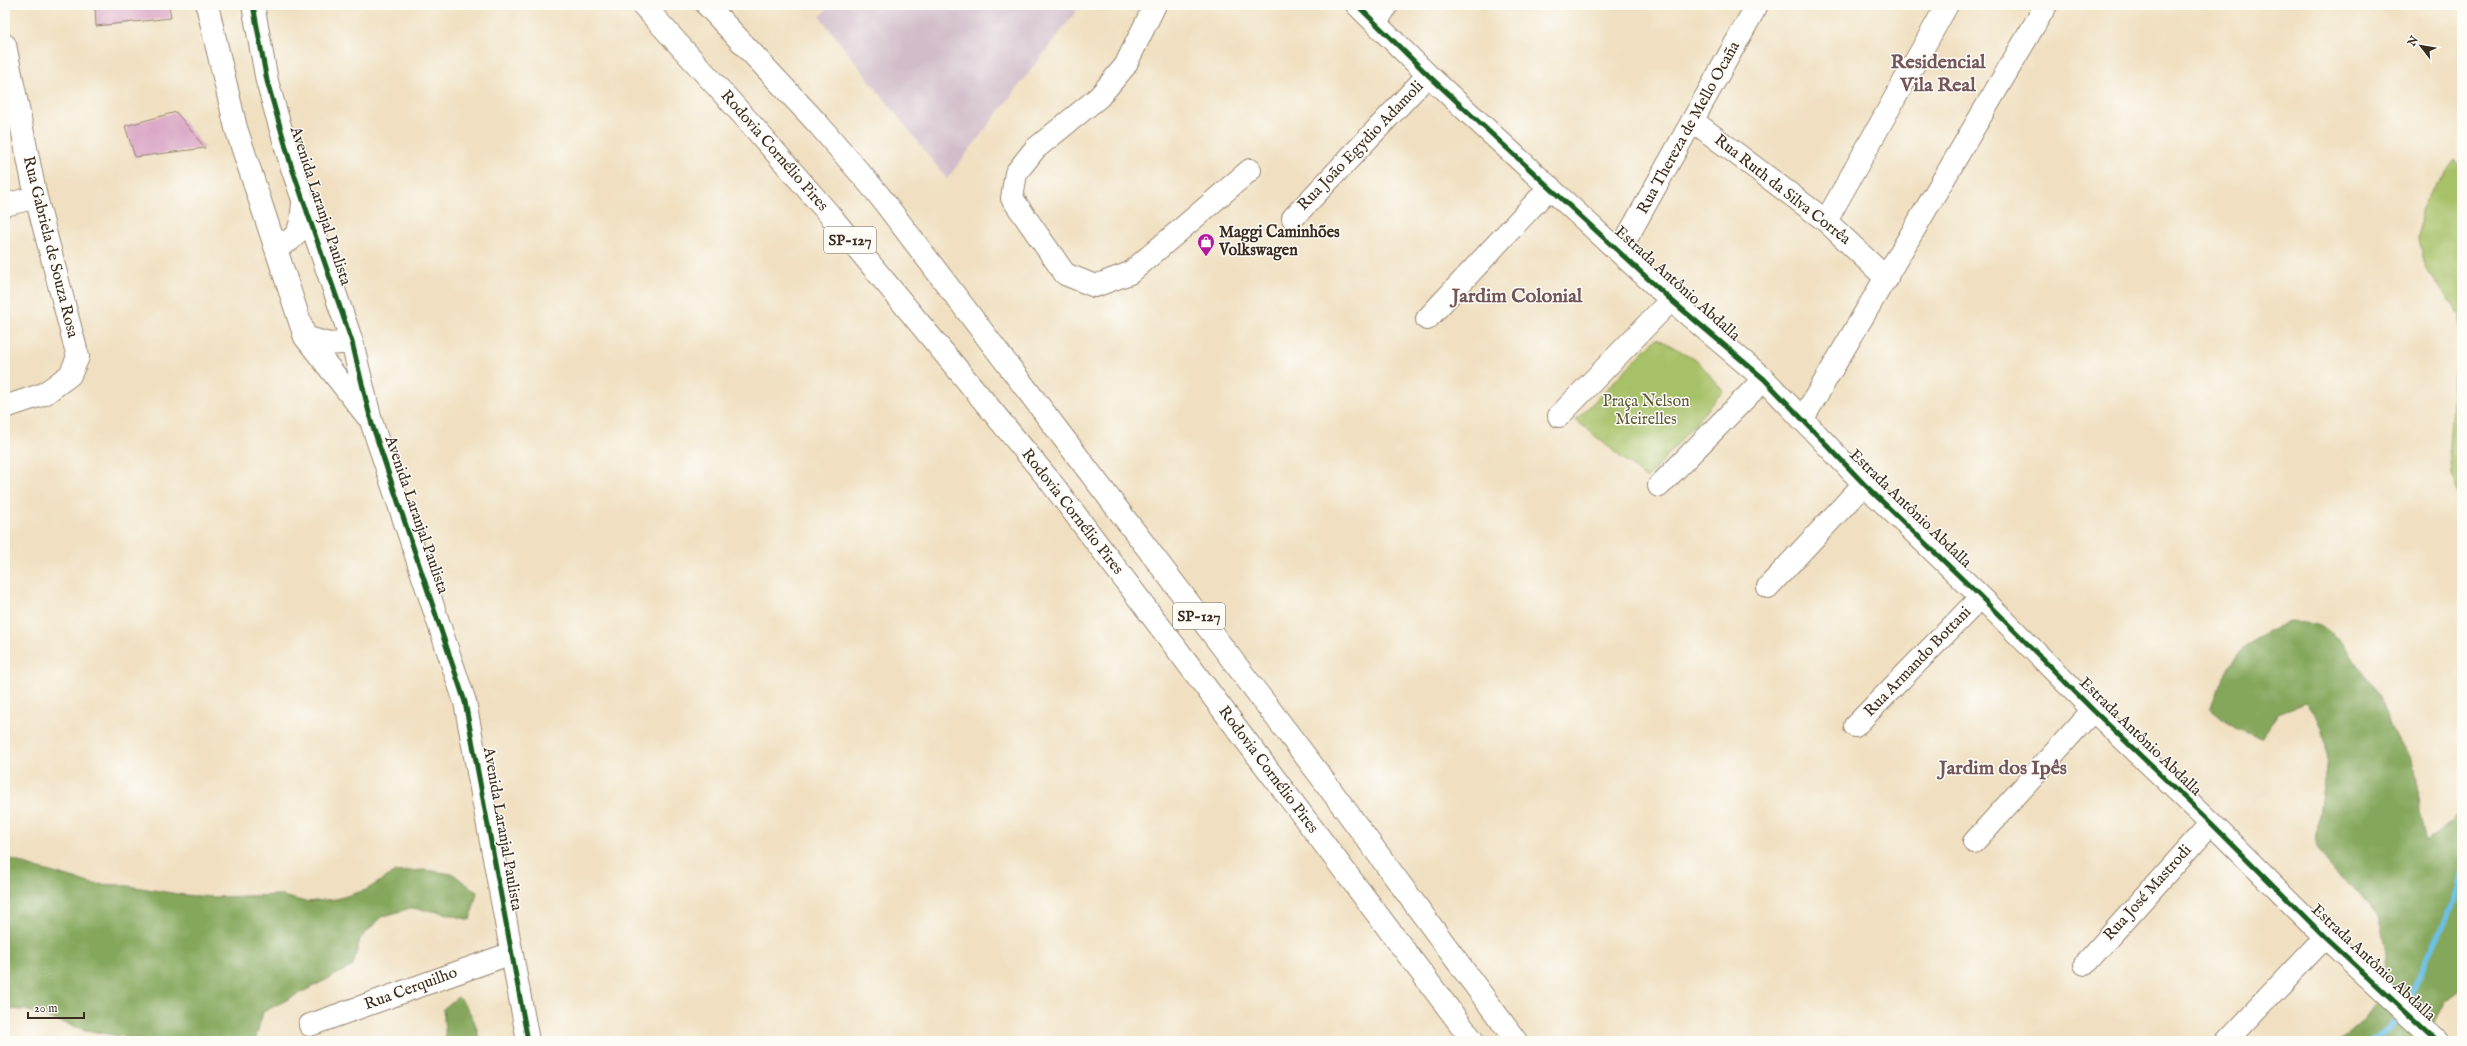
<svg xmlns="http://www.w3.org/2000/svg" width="2467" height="1046" font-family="'IM FELL English',serif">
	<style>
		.industrial { fill: #d1bdca }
		.green { fill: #a7c167; stroke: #717642 }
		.forest { fill: #85a75c; stroke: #60683d }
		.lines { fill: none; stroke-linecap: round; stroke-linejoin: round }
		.stream { stroke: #6bc1e8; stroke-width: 5.5 }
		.building { fill: #dba9c7 }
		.minor-casing { stroke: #968570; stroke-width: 24 }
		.major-casing { stroke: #968570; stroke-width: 24 }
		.minor { stroke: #fff; stroke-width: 22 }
		.major { stroke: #fff; stroke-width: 22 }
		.cycleway-casing { stroke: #fdfcf7; stroke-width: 8 }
		.cycleway { stroke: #1b5e20; stroke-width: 5 }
		.labels { text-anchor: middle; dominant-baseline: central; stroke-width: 3; stroke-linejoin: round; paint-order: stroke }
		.shield { fill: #fdfcf7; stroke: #75695f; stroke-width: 1 }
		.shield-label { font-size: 15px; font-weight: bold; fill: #3b2a1e }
		.street-label { font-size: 16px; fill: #3b2a1e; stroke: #fdfcf7 }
		.poi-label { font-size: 16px; font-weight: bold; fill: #3b2a1e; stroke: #fdfcf7; text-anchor: start }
		.park-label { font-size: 16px; fill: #5b5734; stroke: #fdfcf7 }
		.district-label { font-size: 20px; font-weight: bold; fill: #735659; stroke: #fdfcf7 }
	</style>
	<rect width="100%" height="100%" fill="#fdfcf7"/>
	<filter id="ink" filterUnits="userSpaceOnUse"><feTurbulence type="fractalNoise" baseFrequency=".025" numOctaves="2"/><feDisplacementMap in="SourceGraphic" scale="8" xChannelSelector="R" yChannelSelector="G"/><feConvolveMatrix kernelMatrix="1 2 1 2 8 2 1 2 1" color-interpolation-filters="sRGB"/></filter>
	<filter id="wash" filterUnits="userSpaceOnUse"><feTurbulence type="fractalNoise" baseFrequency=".012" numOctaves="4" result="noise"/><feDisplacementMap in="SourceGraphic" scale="16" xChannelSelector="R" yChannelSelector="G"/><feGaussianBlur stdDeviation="0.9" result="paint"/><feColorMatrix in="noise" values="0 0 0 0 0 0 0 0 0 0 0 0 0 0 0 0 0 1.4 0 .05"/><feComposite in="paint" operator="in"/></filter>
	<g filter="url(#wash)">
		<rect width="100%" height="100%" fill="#f0e0c1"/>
		<!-- industrial -->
		<path class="industrial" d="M830,5h251l-134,174 -127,-162z"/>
		<!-- green -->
		<path class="green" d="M2456,160l6,8v334l-11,-27 -2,-30 5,-70 7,-28 -1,-32 -34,-46 -7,-29 2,-30 15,-25z
			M1657,338l40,22 26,31 -76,88 -71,-59z"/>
		<!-- forest -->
		<path class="forest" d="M2289,622l30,2 24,18 36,54 12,32 16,24 11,28 1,32 7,29 26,-19 10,-14v181l-17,12 -21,40h-86c39,-24 56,-59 45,-105 -2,-6 -2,-15 -6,-21 -16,-25 -47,-40 -60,-68 -2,-5 1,-17 1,-24 2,-32 15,-63 4,-95 -3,-9 -11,-18 -17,-25l-27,10 -16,25 -28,-10 -24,-19c20,-51 28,-64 79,-87z
			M5,857l28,10 60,17 30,1 61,10 30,2 65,-2 27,7 30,-3 30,-9 29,-18 29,-2 29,4 24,18 -7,28 -30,-8 -29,-4 -30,9 -21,22 -7,27 -90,46 -8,29h-109l-61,-11 -60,-20 -20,-1z
			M458,997c10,9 22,31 20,44h-32l-3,-32z"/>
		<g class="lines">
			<!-- stream -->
			<path class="stream" d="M2411,994l42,-90 9,-34
				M2371,1041l29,-22"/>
		</g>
		<g id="blocks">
			<!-- building -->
			<path class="building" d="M95,5h74l2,13 -75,8z
				M176,112l29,36 -70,9 -10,-31z"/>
		</g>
	</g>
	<g filter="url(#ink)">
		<use href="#blocks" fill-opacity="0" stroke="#968570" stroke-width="1"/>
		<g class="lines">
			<defs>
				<path id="minor" d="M207,5l29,123 69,209 62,79
					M253,5l14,76 24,84 61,177 19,79 94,281 63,339
					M1155,5l-30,61 -26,31 -64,52 -19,24 -4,25 53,76 30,12 35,-13 120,-103
					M1357,5l71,70 243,225 93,79 100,105 117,113 112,113 118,113 114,114 112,104
					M1376,23l11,-18
					M5,45l31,152 42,160 -8,18 -26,19 -39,13
					M1693,121l133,100 61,58
					M5,205l31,-8
					M1293,218l135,-143
					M1826,221l121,-216
					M273,239l12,4c17,-8 16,-23 18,-40
					M1620,250l137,-245
					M1427,319l123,-132
					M305,337l24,7 23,-2
					M1559,416l112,-116
					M1802,420l244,-415
					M1659,486l105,-107
					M1768,587l96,-103
					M1855,726l126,-129
					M1974,842l119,-132
					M2085,964l126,-141
					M310,1025l202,-72
					M2227,1041l98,-104"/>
				<path id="major" d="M643,5l107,118 79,91 221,267 423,560
					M707,5l112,120 59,69 441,580 197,267"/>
			</defs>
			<!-- minor casing -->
			<use href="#minor" class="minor-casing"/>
			<!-- major casing -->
			<use href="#major" class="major-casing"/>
			<!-- minor -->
			<use href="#minor" class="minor"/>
			<!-- major -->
			<use href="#major" class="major"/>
			<defs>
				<path id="cycleway" d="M253,5l14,76 24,84 61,177 19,79 94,281 63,339
					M1357,5l71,70 243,225 93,79 100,105 117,113 112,113 118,113 114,114 112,104"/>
			</defs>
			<!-- cycleway casing -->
			<use href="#cycleway" class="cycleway-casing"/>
			<!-- cycleway -->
			<use href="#cycleway" class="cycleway"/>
		</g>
	</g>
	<!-- icons -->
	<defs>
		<symbol id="shop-pin" viewBox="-11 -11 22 30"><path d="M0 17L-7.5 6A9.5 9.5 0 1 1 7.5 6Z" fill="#b5179e" stroke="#fdfcf7"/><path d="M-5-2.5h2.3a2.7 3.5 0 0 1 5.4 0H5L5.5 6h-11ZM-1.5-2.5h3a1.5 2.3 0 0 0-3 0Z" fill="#fff"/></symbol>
	</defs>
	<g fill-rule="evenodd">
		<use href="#shop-pin" x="1196" y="232" width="20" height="27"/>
	</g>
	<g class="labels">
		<!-- shield labels -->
		<g class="shield">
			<rect x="824" y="227" width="52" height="26" rx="3"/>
			<rect x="1173" y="603" width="52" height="26" rx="3"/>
		</g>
		<g class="shield-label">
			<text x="850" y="240">SP-127</text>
			<text x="1199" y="616">SP-127</text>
		</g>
		<!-- street labels -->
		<g class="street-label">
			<text transform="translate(1689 128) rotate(-61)">Rua Thereza de Mello Ocaña</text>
			<text transform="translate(1361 146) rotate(-46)">Rua João Egydio Adamoli</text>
			<text transform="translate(774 151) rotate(49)">Rodovia Cornélio Pires</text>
			<text transform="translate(1782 190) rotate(38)">Rua Ruth da Silva Corrêa</text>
			<text transform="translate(320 206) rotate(72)">Avenida Laranjal Paulista</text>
			<text transform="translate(50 247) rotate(76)">Rua Gabriela de Souza Rosa</text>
			<text transform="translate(1677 284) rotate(42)">Estrada Antônio Abdalla</text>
			<text transform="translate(1910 509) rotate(44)">Estrada Antônio Abdalla</text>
			<text transform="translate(1072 512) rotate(52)">Rodovia Cornélio Pires</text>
			<text transform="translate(416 515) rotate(71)">Avenida Laranjal Paulista</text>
			<text transform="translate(1918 662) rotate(-46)">Rua Armando Bottani</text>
			<text transform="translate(2140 737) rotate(44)">Estrada Antônio Abdalla</text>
			<text transform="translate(1268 770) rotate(53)">Rodovia Cornélio Pires</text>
			<text transform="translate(502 829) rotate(80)">Avenida Laranjal Paulista</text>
			<text transform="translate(2148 893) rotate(-48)">Rua José Mastrodi</text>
			<text transform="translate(2373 963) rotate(43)">Estrada Antônio Abdalla</text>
			<text transform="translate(411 989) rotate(-20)">Rua Cerquilho</text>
		</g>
		<!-- poi labels -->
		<g class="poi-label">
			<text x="1219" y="233">Maggi Caminhões<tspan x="1219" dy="18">Volkswagen</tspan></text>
		</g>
		<!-- park labels -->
		<g class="park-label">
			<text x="1646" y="402">Praça Nelson<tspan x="1646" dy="18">Meirelles</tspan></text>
		</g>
		<!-- district labels -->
		<g class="district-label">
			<text x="1938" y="62">Residencial<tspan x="1938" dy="23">Vila Real</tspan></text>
			<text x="1517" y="296">Jardim Colonial</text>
			<text x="2003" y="768">Jardim dos Ipês</text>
		</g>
	</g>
	<!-- margin -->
	<rect width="2467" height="1046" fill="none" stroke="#fdfcf7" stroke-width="20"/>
	<!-- north arrow -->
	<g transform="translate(2421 46) rotate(301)" stroke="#fdfcf7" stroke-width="3" paint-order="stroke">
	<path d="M0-3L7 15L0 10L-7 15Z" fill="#3b2a1e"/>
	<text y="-6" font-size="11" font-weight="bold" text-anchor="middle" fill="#3b2a1e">N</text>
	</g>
	<!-- scale -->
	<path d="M28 1012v6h56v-6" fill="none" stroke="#3b2a1e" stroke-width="2"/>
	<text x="34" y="1012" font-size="12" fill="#3b2a1e" stroke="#fdfcf7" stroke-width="3" paint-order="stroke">20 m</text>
</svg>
